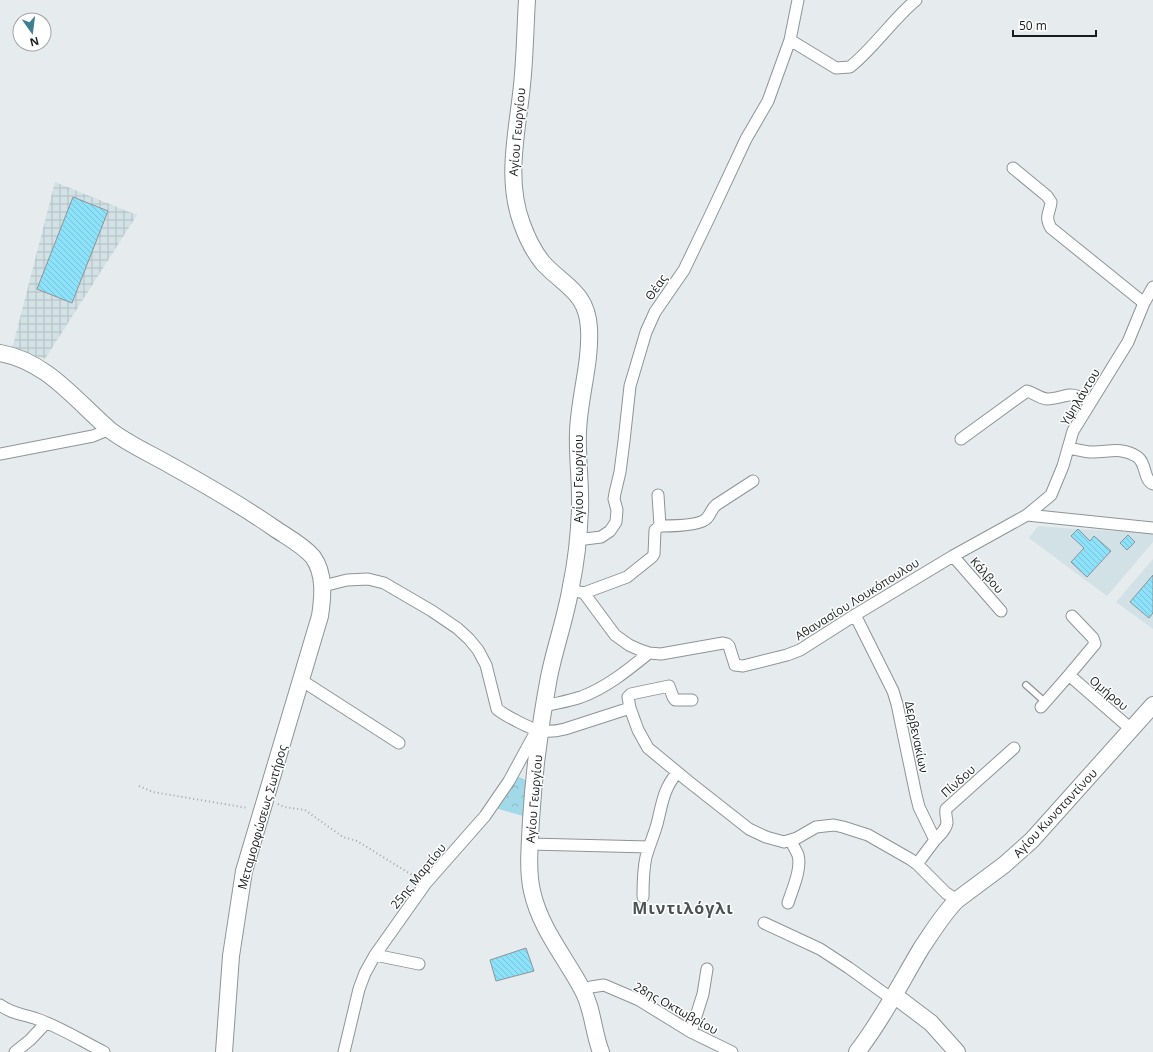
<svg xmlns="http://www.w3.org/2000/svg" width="1153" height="1052" font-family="'Open Sans',sans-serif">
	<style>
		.built { fill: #d1e1e5 }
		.industrial { fill: url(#industrial-grid) }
		.park { fill: url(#park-crowns) }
		.building { fill: url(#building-back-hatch); stroke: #8d9395 }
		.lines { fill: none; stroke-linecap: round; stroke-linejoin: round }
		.lane-casing { stroke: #8e9496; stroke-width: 8 }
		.street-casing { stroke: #8e9496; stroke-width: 13 }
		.secondary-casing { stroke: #8e9496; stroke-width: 18 }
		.path { stroke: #a2a7a9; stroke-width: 2; stroke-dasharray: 1 3; stroke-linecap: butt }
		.lane { stroke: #fff; stroke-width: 5.5 }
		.street { stroke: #fff; stroke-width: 11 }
		.secondary { stroke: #fff; stroke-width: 16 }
		.labels { text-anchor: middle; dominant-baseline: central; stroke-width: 3; stroke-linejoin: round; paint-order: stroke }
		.street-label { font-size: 12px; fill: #191b1c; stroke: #fff }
		.district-label { font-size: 16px; font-weight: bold; letter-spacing: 1px; fill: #4c5253; stroke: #fff }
	</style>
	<defs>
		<pattern id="industrial-grid" width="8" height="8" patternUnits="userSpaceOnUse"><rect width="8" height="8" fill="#d1e1e5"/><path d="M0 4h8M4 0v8" fill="none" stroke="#b3c0c4"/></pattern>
		<pattern id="park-crowns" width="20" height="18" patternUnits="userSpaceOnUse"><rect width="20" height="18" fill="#a2d9e9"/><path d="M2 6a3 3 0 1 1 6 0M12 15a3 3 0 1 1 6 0" fill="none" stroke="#8bbac7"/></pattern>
		<pattern id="building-back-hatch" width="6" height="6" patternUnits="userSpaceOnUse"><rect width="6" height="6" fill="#8ce2fb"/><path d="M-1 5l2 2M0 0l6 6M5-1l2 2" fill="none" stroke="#78c1d7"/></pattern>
	</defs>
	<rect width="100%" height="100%" fill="#e6ecee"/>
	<!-- built -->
	<path class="built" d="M1038,526l40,3 75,4v9l-46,54 -78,-58z
		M1153,559v70l-37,-27z"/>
	<!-- industrial -->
	<path class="industrial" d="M55,182l82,33 -92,144 -33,-10z"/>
	<!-- park -->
	<path class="park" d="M515,775l14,7 -2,35 -32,-9z"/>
	<!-- building -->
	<path class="building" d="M73,197l35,14 -36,92 -35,-14z
		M1078,529l12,12 4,-5 17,15 -24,26 -16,-15 13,-14 -13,-12z
		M1128,535l7,7 -8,8 -7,-7z
		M1153,575v38l-4,5 -19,-16z
		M526,948l8,23 -38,10 -6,-21z"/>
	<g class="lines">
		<defs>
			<path id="lane" d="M1026,685l19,17"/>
			<path id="street" d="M790,40l46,28 14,-1c24,-19 42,-47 66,-67
				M1013,168l34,28 4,6c-1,11 -7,14 0,26l93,75
				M961,439l66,-48c7,2 12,7 20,8 8,0 15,-3 22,-4 8,-1 15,4 21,7
				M1068,448c7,1 14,3 22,4 16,1 30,-6 46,4 11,6 7,24 17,28
				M0,454l93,-18 17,-7
				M1027,515l126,13
				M660,526c10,0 41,0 47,-8 4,-4 4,-9 9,-13l37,-24
				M577,540l24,-3 9,-6 6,-9 1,-12 -3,-11 1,-6 5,-21 4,-31 6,-55 16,-54 9,-20 29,-42 25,-52 37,-79 22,-38 22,-61 8,-40
				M953,556l48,55
				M323,586l24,-6 21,-1 16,4 48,28 25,17 12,11 9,11 8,15 11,44c7,6 37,22 45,22 8,1 15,0 23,-2l65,-21 -2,-11 3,-3 38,-8 4,11 2,3h17
				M571,590l13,3 31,42 14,10 11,5 9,3 12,1 62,-11 4,1 2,2 6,19 8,1 44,-11 13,-5 55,-35 98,-59 74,-41 24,-20 12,-29 10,-35 55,-89 16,-39 9,-16
				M584,593l43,-16 25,-20 2,-3 1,-24 5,-4 -2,-31
				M855,615l38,76 4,13 19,91 3,12 16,33 -18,24
				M1072,616l21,22 2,6 -26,31 63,55
				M301,680l98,63
				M545,706c12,-3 24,-5 36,-9 25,-9 47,-27 68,-44
				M1041,707l28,-32
				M630,708l8,22 10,18 40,33 61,48 17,8 18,5 13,-4 19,-11 18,-2 9,2 25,8 42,24 7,5 29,29 11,7
				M935,840c4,-4 11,-10 12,-17 0,-5 -2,-8 -1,-14l68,-61
				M530,844l119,3
				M643,897c0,-14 0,-27 3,-40 3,-11 8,-22 11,-33 5,-19 6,-35 20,-51
				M788,903c4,-13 14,-34 10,-48 -2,-5 -5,-9 -7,-14
				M764,923l56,26 29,19 43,31
				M375,955l44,9
				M583,990l8,-3 13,-2 35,15 52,32 41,20
				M0,1005c12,9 23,9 37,14 23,8 45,22 67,33
				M691,1032l12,-38 4,-25
				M15,1052l15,-12 16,-17
				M344,1052l15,-63 6,-16 10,-18 51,-72 59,-67 24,-35 25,-46 6,-3"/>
			<path id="secondary" d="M527,0c-2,31 -2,63 -6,94 -5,44 -15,87 1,130 5,14 12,28 21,39 21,23 44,29 46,65 2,35 -10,70 -11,104 -1,26 3,52 2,78 -1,24 -4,53 -9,76 -5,31 -16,61 -22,91 -9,47 -15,95 -18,143 -1,23 -4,49 1,71 8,37 33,66 50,98 11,19 11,43 19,63
				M0,353c47,8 76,48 110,77 18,14 41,24 60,35 36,20 71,40 104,63 13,9 29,17 39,29 12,17 10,39 7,59l-76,255 -13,85 -7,96
				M894,995l37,28 26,29
				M857,1052c25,-32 44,-70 65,-105 11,-16 21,-33 35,-47l47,-35 28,-25 121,-135"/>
		</defs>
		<!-- lane casing -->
		<use href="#lane" class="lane-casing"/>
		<!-- street casing -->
		<use href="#street" class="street-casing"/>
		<!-- secondary casing -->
		<use href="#secondary" class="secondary-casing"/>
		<!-- path -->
		<path class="path" d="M139,786l14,6 95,16
			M278,804l6,3 21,3 38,27 14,4 60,37"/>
		<!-- lane -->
		<use href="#lane" class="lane"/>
		<!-- street -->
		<use href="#street" class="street"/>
		<!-- secondary -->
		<use href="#secondary" class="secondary"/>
	</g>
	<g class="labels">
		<!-- street labels -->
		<g class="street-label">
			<text transform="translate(517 132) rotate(-85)">Αγίου Γεωργίου</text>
			<text transform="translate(656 287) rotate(-55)">Θέας</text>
			<text transform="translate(1080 397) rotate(-59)">Υψηλάντου</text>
			<text transform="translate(578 479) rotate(-90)">Αγίου Γεωργίου</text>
			<text transform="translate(987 575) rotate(49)">Κάλβου</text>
			<text transform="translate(857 599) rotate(-32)">Αθανασίου Λουκόπουλου</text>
			<text transform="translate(1109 693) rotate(40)">Ομήρου</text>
			<text transform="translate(917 737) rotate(78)">Δερβενακίων</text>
			<text transform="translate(958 781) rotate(-42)">Πίνδου</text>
			<text transform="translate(534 799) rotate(-85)">Αγίου Γεωργίου</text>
			<text transform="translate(1055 813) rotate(-47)">Αγίου Κωνσταντίνου</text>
			<text transform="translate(262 817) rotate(-74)">Μεταμορφώσεως Σωτήρος</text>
			<text transform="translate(418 876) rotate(-51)">25ης Μαρτίου</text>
			<text transform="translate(676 1008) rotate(29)">28ης Οκτωβρίου</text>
		</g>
		<!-- district labels -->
		<g class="district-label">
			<text x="683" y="908">Μιντιλόγλι</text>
		</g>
	</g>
	<!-- north arrow -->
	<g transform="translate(32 32) rotate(166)"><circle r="19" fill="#ffffff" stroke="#a3a4a4"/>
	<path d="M0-3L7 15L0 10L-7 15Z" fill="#3e7f92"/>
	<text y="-6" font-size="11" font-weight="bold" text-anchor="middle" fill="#191b1c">N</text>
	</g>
	<!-- scale -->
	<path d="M1013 30v6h83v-6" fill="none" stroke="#191b1c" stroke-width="2"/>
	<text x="1019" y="30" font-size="12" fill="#191b1c" stroke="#ffffff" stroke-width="3" paint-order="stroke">50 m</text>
</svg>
